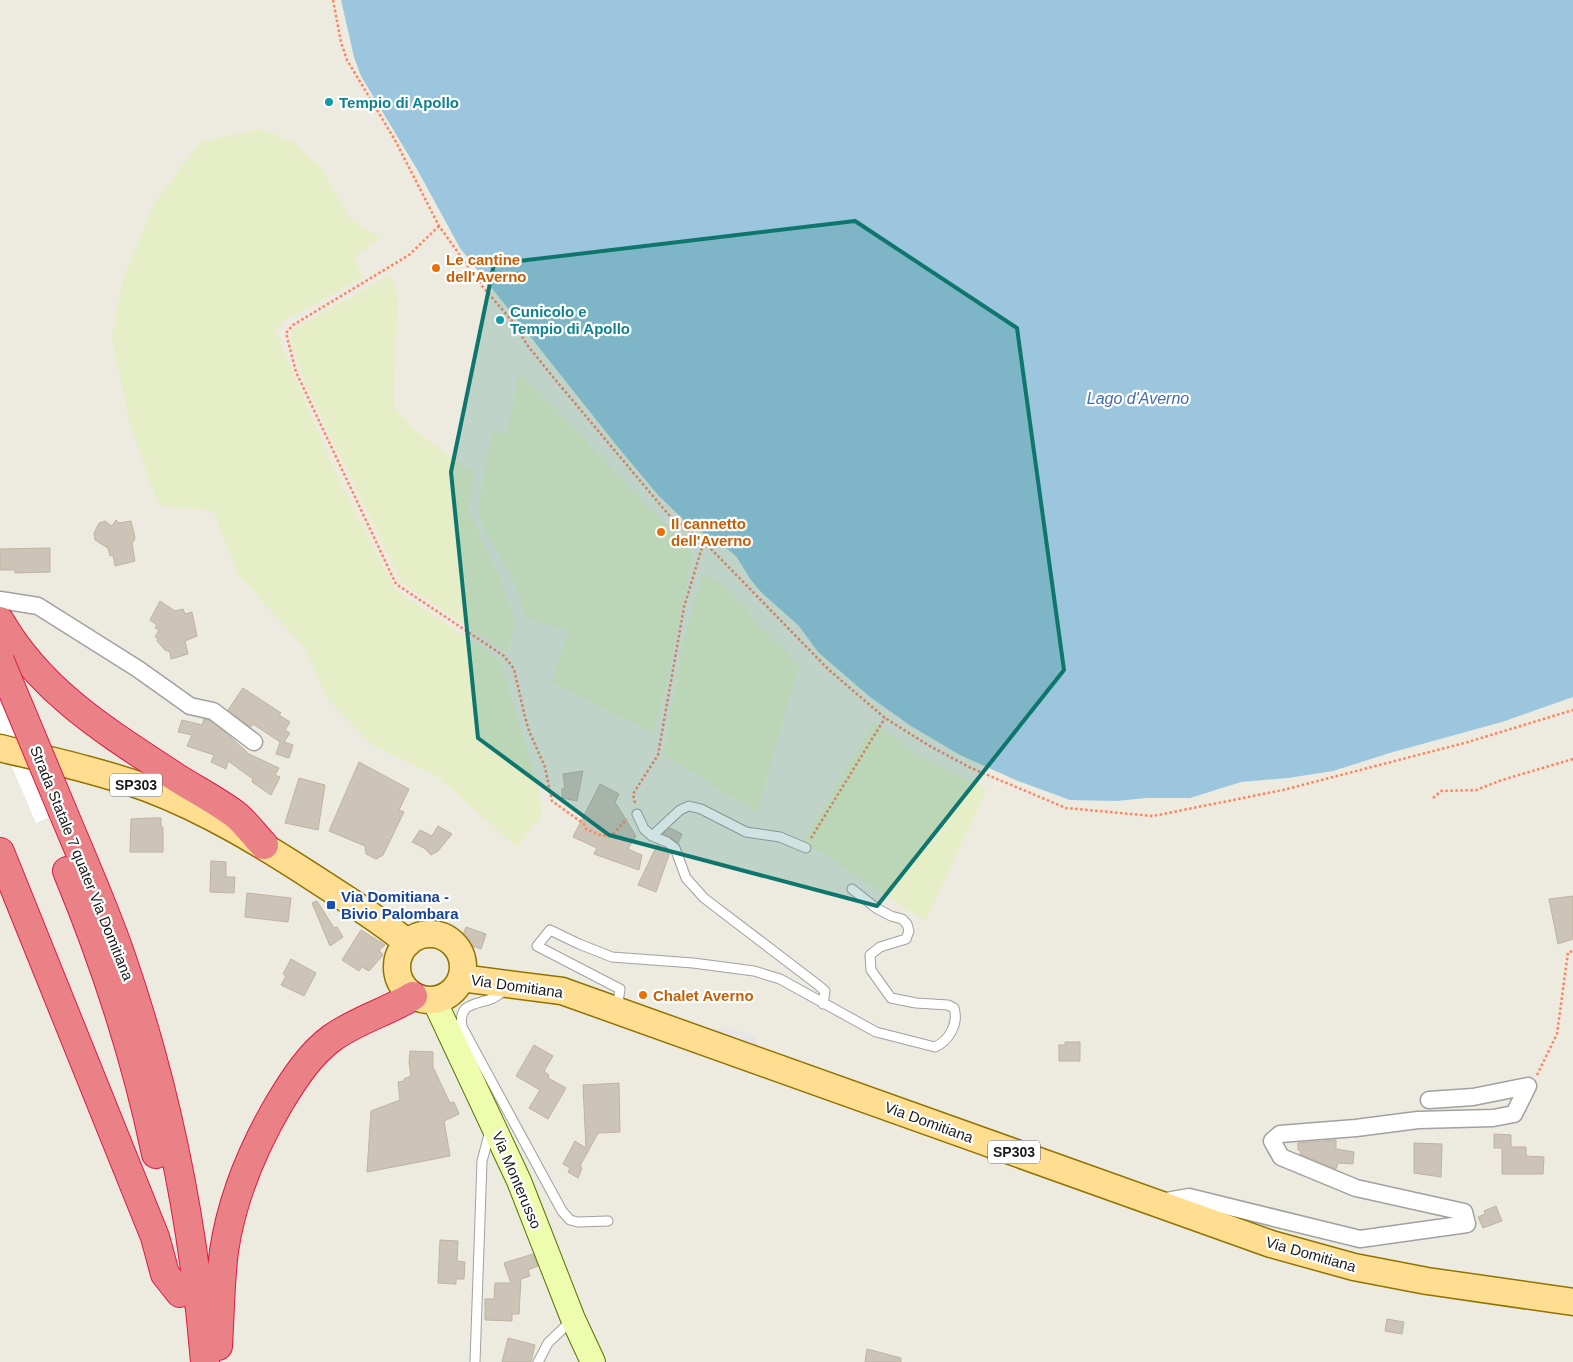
<svg xmlns="http://www.w3.org/2000/svg" width="1573" height="1362" font-family="Helvetica,sans-serif">
	<style>
		.farmland { fill: #e6eec8 }
		.parking { fill: #e6e6e6 }
		.water { fill: #9cc6de }
		.pier { fill: #fff }
		.building { fill: #cdc4b8; stroke: #bfb2a1 }
		.lines { fill: none; stroke-linecap: round; stroke-linejoin: round }
		.lane-casing { stroke: #a1a1a1; stroke-width: 11 }
		.street-casing { stroke: #a1a1a1; stroke-width: 19 }
		.secondary-casing { stroke: #587300; stroke-width: 26 }
		.primary-casing { stroke: #917300; stroke-width: 29 }
		.highway-casing { stroke: #dc1a44; stroke-width: 30 }
		.path { stroke: #ff835e; stroke-width: 2.5; stroke-dasharray: 2.5 2.5; stroke-linecap: butt }
		.lane { stroke: #fff; stroke-width: 9 }
		.street { stroke: #fff; stroke-width: 16 }
		.secondary { stroke: #eefcad; stroke-width: 24 }
		.primary { stroke: #ffde92; stroke-width: 26 }
		.highway { stroke: #ea8187; stroke-width: 28 }
		.highway-bridge-casing { stroke: #dc1a44; stroke-width: 30; stroke-linecap: butt }
		.highway-bridge { stroke: #ea8187; stroke-width: 28 }
		.marked { fill: #0f766e; fill-opacity: 0.2; stroke: #0f766e; stroke-width: 4; stroke-linejoin: round }
		.culture-dot { fill: #0f9aa8; stroke: #fff; stroke-width: 2 }
		.food-dot { fill: #e8710a; stroke: #fff; stroke-width: 2 }
		.transit-dot { fill: #1a4fb4; stroke: #fff; stroke-width: 2 }
		.labels { text-anchor: middle; dominant-baseline: central; stroke-width: 4.5; stroke-linejoin: round; paint-order: stroke }
		.shield { fill: #fff; stroke: #5f5f5f; stroke-width: 1 }
		.shield-label { font-size: 14px; font-weight: bold; fill: #1a1a1a }
		.culture-label { font-size: 15px; font-weight: bold; fill: #0d838f; stroke: #fff; text-anchor: start }
		.food-label { font-size: 15px; font-weight: bold; fill: #c56008; stroke: #fff; text-anchor: start }
		.street-label { font-size: 15px; fill: #1a1a1a; stroke: #fff }
		.transit-label { font-size: 15px; font-weight: bold; fill: #164399; stroke: #fff; text-anchor: start }
		.water-label { font-size: 16px; font-style: italic; fill: #436bad; stroke: #fff }
	</style>
	<rect width="100%" height="100%" fill="#edeadf"/>
	<!-- farmland -->
	<path class="farmland" d="M263,129l32,15 26,23 29,52 30,19 -25,19 7,21 -78,43 -9,10 61,142 59,117 105,70 39,129 3,26 -25,32 -78,-69 -67,-33 -44,-46 -24,-52 -66,-73 -25,-63 -51,-5 -8,-12 -25,-74 -17,-82 11,-60 31,-74 46,-62z
		M391,275l7,23 -5,108 25,27 56,40 -5,39 31,66 15,45 -8,30 -105,-70 -96,-198 -15,-42 2,-14z
		M520,372l173,182 -27,132 -13,47 -101,-51 16,-51 -42,-14 -14,-42 -25,-39 -9,-26 14,-79 14,3z
		M702,574l21,9 37,43 39,38 -42,148 -93,-57 19,-112z
		M874,721l39,32 74,36 -62,132 -121,-80z"/>
	<!-- parking -->
	<path class="parking" d="M727,1027l27,8 8,19 -62,-22z"/>
	<!-- water -->
	<path class="water" d="M341,0h1232v697l-71,25 -109,30 -60,19 -45,7 -47,4 -51,16h-44l-29,3 -47,-1 -52,-19 -58,-26 -49,-29 -41,-29 -52,-45 -19,-26 -38,-34 -10,-12 -15,-24 -20,-16 -27,-15 -31,-30 -41,-49 -157,-198 -42,-77 -57,-95 -7,-19z"/>
	<!-- pier -->
	<path class="pier" d="M0,606l10,48 63,153 -37,16 -36,-84z"/>
	<!-- building -->
	<path class="building" d="M116,520l3,3 12,-2 4,17 -3,6 3,17 -20,5 -2,-11 -3,1 -2,-8 -13,-8 -1,-7 5,-10 6,-2 7,5z
		M50,548v24l-35,1v-3h-15v-21z
		M160,601l15,10 8,-2 2,5 7,-2 5,24 -12,5 3,13 -17,5 -1,-7 -5,-2 -8,-9 1,-3 -3,-1 4,-7 -4,-2 2,-3 -7,-5z
		M243,688l38,25 -2,2 11,7 -5,8 5,3 -6,9 9,3 -4,13 -13,-4 4,-12 -27,-18 -2,3 -23,-17z
		M204,719l5,1 15,11 25,23 30,14 -4,7 5,2 -9,18 -19,-13 1,-3 -25,-18 -2,8 -15,-7 3,-7 -27,-9 5,-11 -14,-3 4,-12 20,5z
		M359,762l50,27 -10,21 5,2 -21,43 -7,4 -10,-5 -1,-8 -36,-15z
		M583,771l-6,30 -15,-3v-9l3,-1 -2,-14z
		M299,778l26,7 -7,45 -33,-7z
		M600,784l19,10 -4,8 21,34 -8,13 14,6 -3,15 -45,-16 3,-6 -24,-11z
		M149,818h12v9h2v25h-33l1,-33z
		M438,826l14,8 -14,17 -7,4 -7,-7 -12,-6 8,-12 12,6z
		M670,828l12,6 -4,9 -15,-9z
		M657,845l13,7 -14,40 -18,-7z
		M211,861l15,1v15h9l-1,16 -24,-1z
		M247,893l44,5 -3,24 -43,-5z
		M1573,896v43l-15,5 -9,-45z
		M317,901l17,27 3,-1 6,10 -13,9 -18,-43z
		M466,927l20,7 -5,15 -21,-7z
		M361,930l24,15 -6,5 4,5 -14,16 -7,-4 -3,4 -17,-11z
		M291,959l25,14 -12,23 -23,-11 5,-9 -3,-2z
		M1065,1042h15v19h-21v-16h6z
		M534,1045l19,11 -9,15 5,4 -1,3 18,10 -18,31 -19,-11 11,-18 -24,-14z
		M410,1051l23,1v15l17,36 4,-1 5,12 -15,7 6,35 -83,16 4,-61 29,-11 -2,-18 6,-1v-2l7,-3 -2,-14z
		M619,1083l1,49 -22,1 -18,33 2,2 -4,10 -10,-6 2,-4 -7,-4 12,-23 11,7 -3,-63z
		M1494,1134l17,1v12h15v9l18,1 -1,17h-41v-26h-8z
		M1336,1140v9l18,3 -1,12 -15,-1 -2,6 -36,-15 1,-3 -3,-1v-7z
		M1414,1143l28,1 -1,33 -27,-4z
		M1496,1206l6,15 -19,7 -5,-11 7,-3 -1,-3z
		M440,1240l18,1 -1,20 8,1 -1,17h-8v5l-18,-1z
		M533,1254l5,12 -10,4 2,6 -9,3 -2,35h-7v7l-27,-1v-21h9l1,-16h16l-7,-20z
		M1387,1319l17,3 -2,12 -17,-3z
		M508,1338l27,7 -4,17h-29z
		M867,1349l34,9v4h-36z"/>
	<g class="lines">
		<defs>
			<path id="lane" d="M637,814l7,15 8,7 15,6 8,6 11,30 18,20 114,87 7,6 -2,13
				M652,836l28,-26 9,-4 12,3 45,23 34,5 26,11
				M502,989l-1,4c-3,2 -7,5 -10,6 -16,6 -33,4 -29,28l100,184 8,9 8,2 30,-1
				M617,1009l3,-20 -83,-43 13,-16 29,14 33,13 81,6 61,8 26,8 96,53 59,15c14,-6 24,-24 19,-39l-6,-3 -32,-2 -25,-5 -20,-28 -1,-15 10,-8 26,-8 3,-8 -2,-7 -5,-5 -11,-3 -15,-8 -24,-19
				M475,1362l7,-201 8,-30
				M538,1362l10,-19 24,-23"/>
			<path id="street" d="M0,600l38,6 100,63 52,37 23,5 41,31
				M1161,1202l28,-5 171,42 107,-15 -3,-12 -108,-24 -75,-31 -9,-16 8,-7 76,-6 62,-8 75,-2 21,-4 14,-28 -55,11 -44,3"/>
			<path id="secondary" d="M434,1000l85,181 54,138 20,43"/>
			<path id="primary" d="M0,748c49,12 99,23 147,40 61,23 116,57 170,92 31,20 62,39 91,63
				M397 967a33 33 0 1 1 66 0a33 33 0 1 1-66 0Z
				M461,978l101,13 709,253 83,23 73,14 146,21"/>
			<path id="highway" d="M0,621c41,71 107,111 174,155 20,13 42,24 62,39 10,8 19,21 28,30
				M63,812c20,48 42,97 59,147 45,131 72,266 83,403
				M0,852l155,385 10,37 15,19
				M67,871c38,92 69,186 89,283
				M218,1346c2,-32 2,-64 6,-95 8,-54 29,-103 56,-149 14,-23 30,-48 52,-64 25,-18 55,-26 81,-42"/>
		</defs>
		<!-- lane casing -->
		<use href="#lane" class="lane-casing"/>
		<!-- street casing -->
		<use href="#street" class="street-casing"/>
		<!-- secondary casing -->
		<use href="#secondary" class="secondary-casing"/>
		<!-- primary casing -->
		<use href="#primary" class="primary-casing"/>
		<!-- highway casing -->
		<use href="#highway" class="highway-casing"/>
		<!-- path -->
		<path class="path" d="M333,0l8,42 6,18 48,80 44,86 43,60 31,36 15,24 25,31 115,137 44,36 117,120 56,48 43,27 43,23 95,40 87,8 130,-26 185,-48 105,-32
			M439,226l-30,29 -116,70 -7,8 10,39 100,212 108,72 10,13 10,44 5,18 16,36 7,34 32,23 2,5 16,7 11,-2 14,-15
			M1433,798l8,-7 35,-1 26,-10 71,-21
			M635,803l-2,-9 25,-39 26,-148 19,-63
			M811,838l74,-120
			M1537,1075l20,-41 11,-82 5,-1"/>
		<!-- lane -->
		<use href="#lane" class="lane"/>
		<!-- street -->
		<use href="#street" class="street"/>
		<!-- secondary -->
		<use href="#secondary" class="secondary"/>
		<!-- primary -->
		<use href="#primary" class="primary"/>
		<!-- highway -->
		<use href="#highway" class="highway"/>
		<defs>
			<path id="highway-bridge" d="M0,661l63,151"/>
		</defs>
		<!-- highway-bridge casing -->
		<use href="#highway-bridge" class="highway-bridge-casing"/>
		<!-- highway-bridge -->
		<use href="#highway-bridge" class="highway-bridge"/>
	</g>
	<!-- marked area -->
	<path class="marked" d="M855,221l162,107 47,342 -187,236 -268,-71 -131,-97 -27,-266 43,-208z"/>
	<!-- markers -->
	<g class="culture-dot">
		<circle cx="329" cy="102" r="5"/>
		<circle cx="500" cy="320" r="5"/>
	</g>
	<g class="food-dot">
		<circle cx="436" cy="268" r="5"/>
		<circle cx="661" cy="532" r="5"/>
		<circle cx="643" cy="995" r="5"/>
	</g>
	<rect class="transit-dot" x="326" y="900" width="10" height="10" rx="2.5"/>
	<g class="labels">
		<!-- shield labels -->
		<g class="shield">
			<rect x="110" y="773.5" width="52" height="23" rx="4"/>
			<rect x="988" y="1140.5" width="52" height="23" rx="4"/>
		</g>
		<g class="shield-label">
			<text x="136" y="785">SP303</text>
			<text x="1014" y="1152">SP303</text>
		</g>
		<!-- culture labels -->
		<g class="culture-label">
			<text x="339" y="102">Tempio di Apollo</text>
			<text x="510" y="311">Cunicolo e<tspan x="510" dy="17">Tempio di Apollo</tspan></text>
		</g>
		<!-- food labels -->
		<g class="food-label">
			<text x="446" y="259">Le cantine<tspan x="446" dy="17">dell'Averno</tspan></text>
			<text x="671" y="523">Il cannetto<tspan x="671" dy="17">dell'Averno</tspan></text>
			<text x="653" y="995">Chalet Averno</text>
		</g>
		<!-- street labels -->
		<g class="street-label">
			<text transform="translate(82 863) rotate(68)">Strada Statale 7 quater Via Domitiana</text>
			<text transform="translate(517 986) rotate(8)">Via Domitiana</text>
			<text transform="translate(929 1122) rotate(20)">Via Domitiana</text>
			<text transform="translate(517 1180) rotate(67)">Via Monterusso</text>
			<text transform="translate(1311 1254) rotate(16)">Via Domitiana</text>
		</g>
		<!-- transit labels -->
		<g class="transit-label">
			<text x="341" y="896">Via Domitiana -<tspan x="341" dy="17">Bivio Palombara</tspan></text>
		</g>
		<!-- water labels -->
		<g class="water-label">
			<text x="1138" y="398">Lago d'Averno</text>
		</g>
	</g>
</svg>
